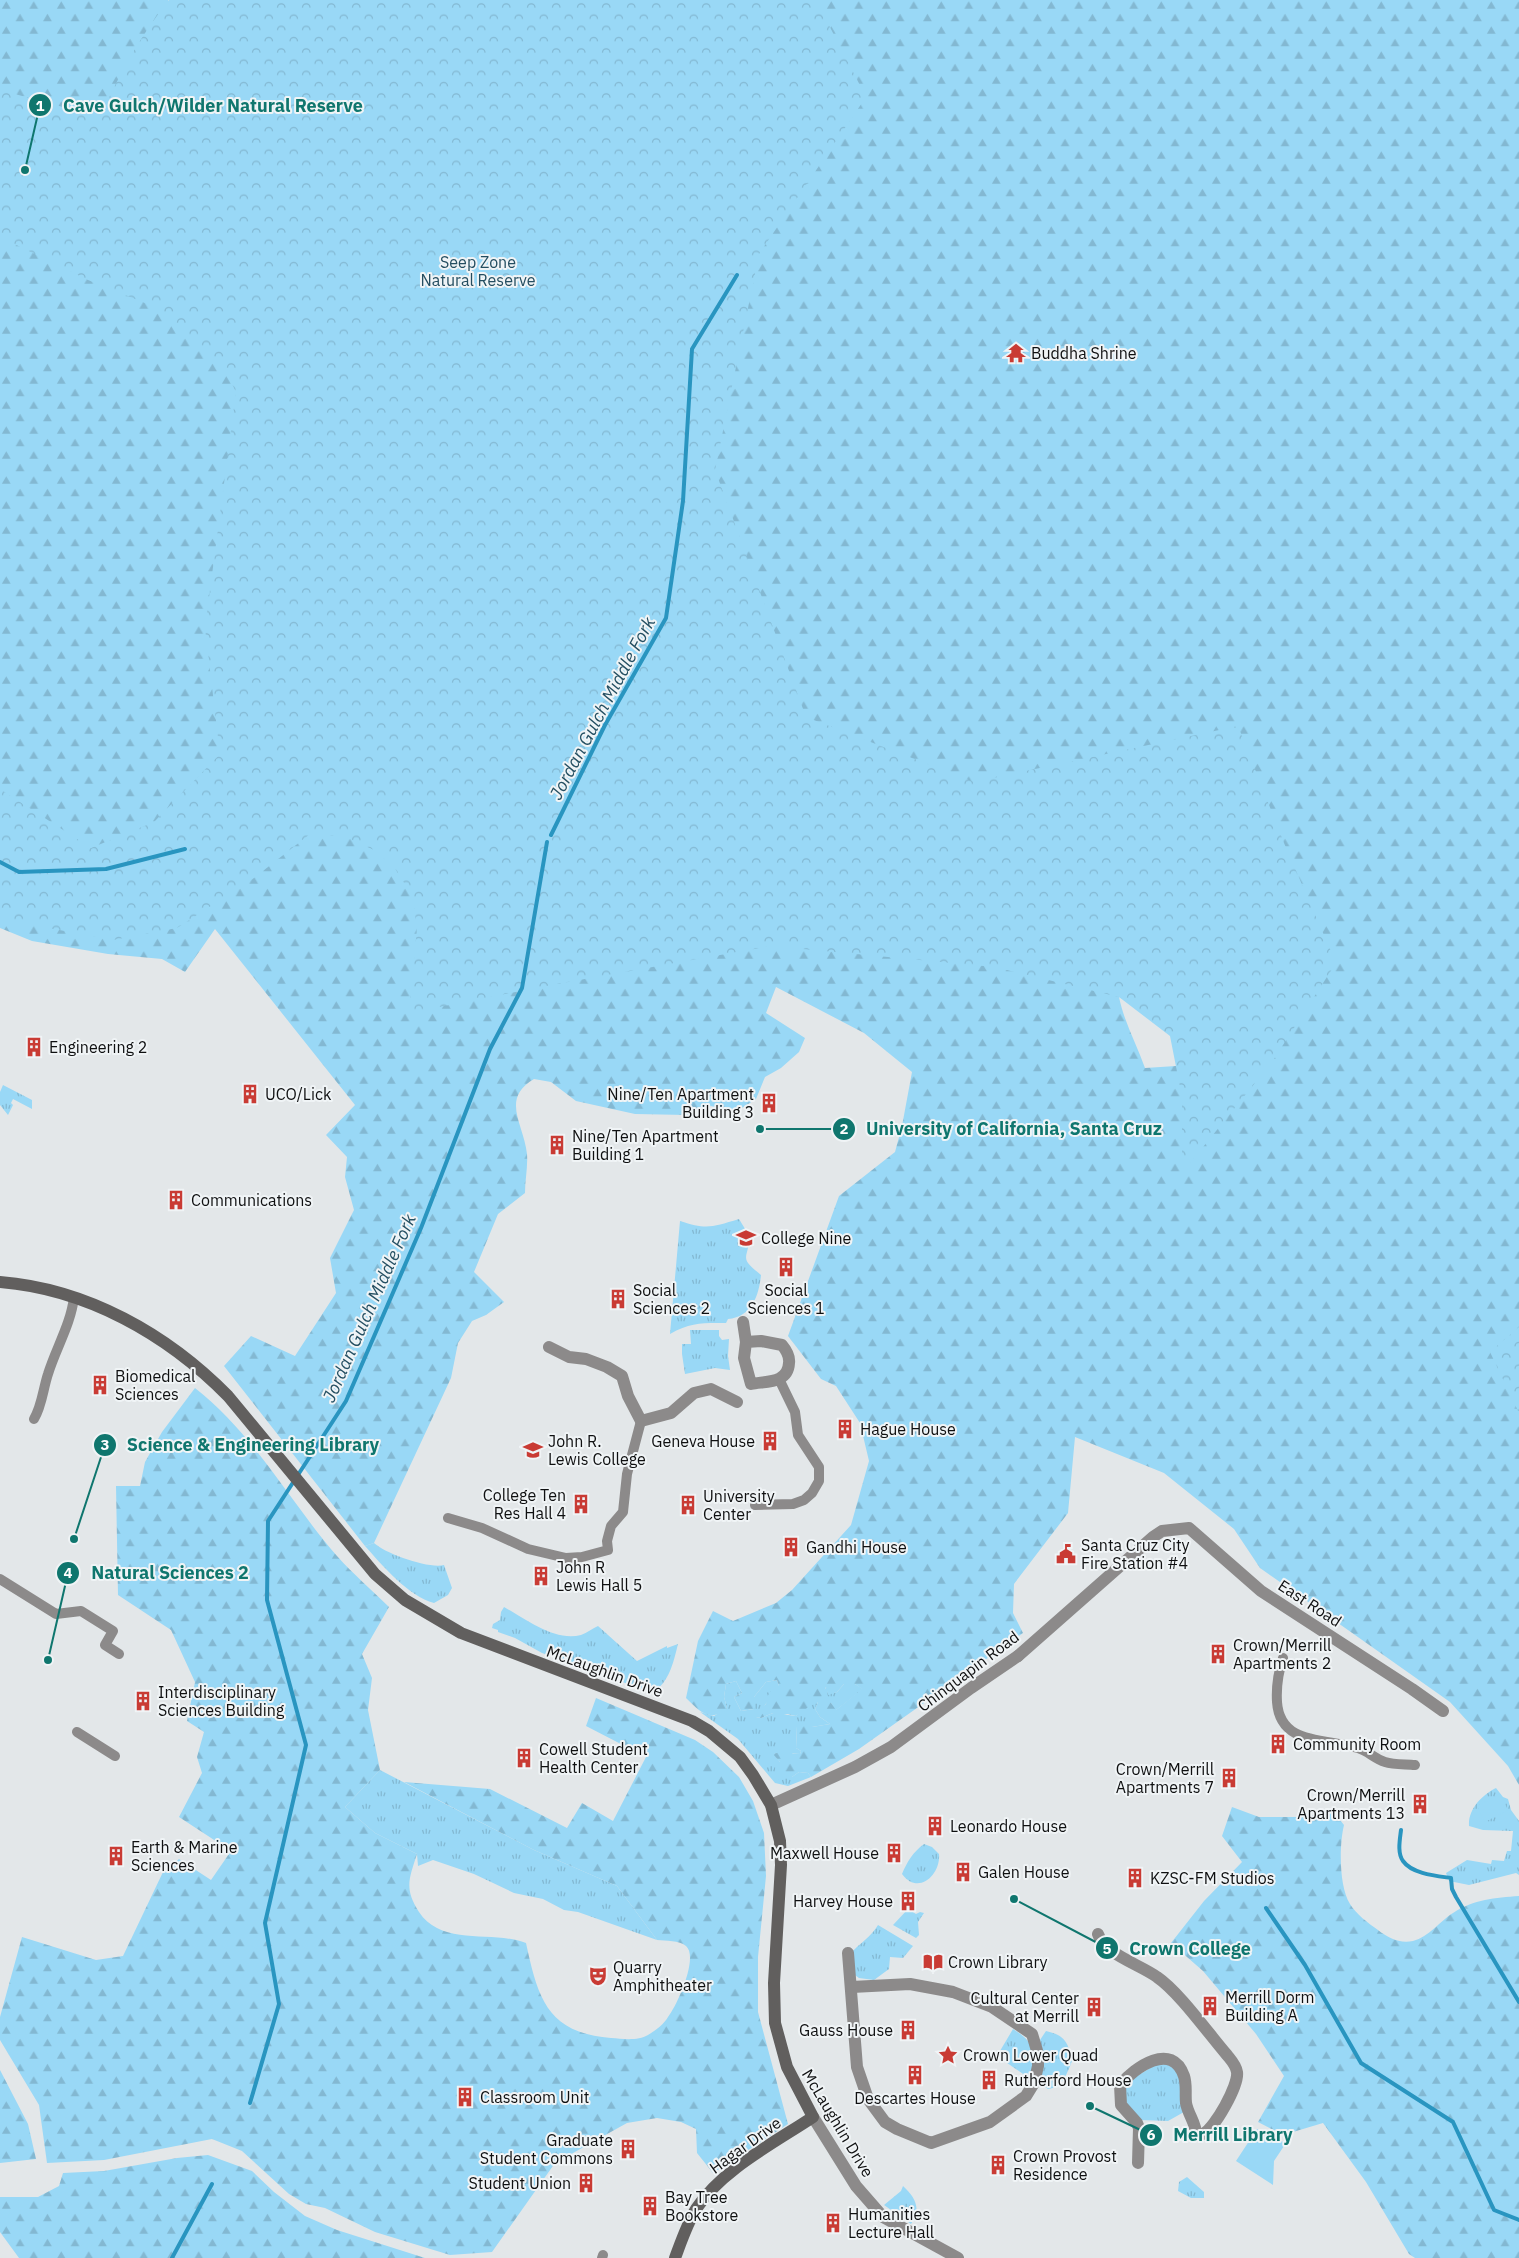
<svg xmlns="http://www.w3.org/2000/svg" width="1519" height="2258" font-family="'IBM Plex Sans',sans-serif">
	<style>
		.grass { fill: url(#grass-tufts) }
		.forest { fill: url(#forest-firs); fill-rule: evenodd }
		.park { fill: url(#park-crowns) }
		.pitch { fill: #99d8f6 }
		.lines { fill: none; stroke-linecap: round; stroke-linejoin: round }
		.stream { stroke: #2995c0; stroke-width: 4 }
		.pedestrian { stroke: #8c8a8a; stroke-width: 10 }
		.minor { stroke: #8c8a8a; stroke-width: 12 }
		.tertiary { stroke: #8c8a8a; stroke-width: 12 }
		.secondary { stroke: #615f5e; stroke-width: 12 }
		.labels { text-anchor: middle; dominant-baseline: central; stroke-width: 4; stroke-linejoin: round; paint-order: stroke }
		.park-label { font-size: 16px; fill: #244e61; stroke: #f0f4f6 }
		.poi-label { font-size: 16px; fill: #0f1011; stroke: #f0f4f6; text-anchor: start }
		.street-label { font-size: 16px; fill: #0f1011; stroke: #f0f4f6 }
		.water-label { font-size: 18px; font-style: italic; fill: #255063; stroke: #f0f4f6 }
		.leader { fill: none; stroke: #0f766e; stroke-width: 2 }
		.callout-dot { fill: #0f766e; stroke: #f0f4f6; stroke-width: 2 }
		.mark-label { font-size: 15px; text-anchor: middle; font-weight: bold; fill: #fff }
		.callout-label { font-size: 18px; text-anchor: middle; font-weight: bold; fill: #0f766e; stroke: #f0f4f6; stroke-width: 4; stroke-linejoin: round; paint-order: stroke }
	</style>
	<defs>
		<pattern id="grass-tufts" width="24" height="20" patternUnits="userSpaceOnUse" patternTransform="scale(1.25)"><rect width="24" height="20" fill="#99d8f6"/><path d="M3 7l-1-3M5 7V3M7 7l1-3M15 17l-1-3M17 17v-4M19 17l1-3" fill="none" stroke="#83b8d2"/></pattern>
		<pattern id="forest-firs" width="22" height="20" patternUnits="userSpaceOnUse" patternTransform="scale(1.25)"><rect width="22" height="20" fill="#99d8f6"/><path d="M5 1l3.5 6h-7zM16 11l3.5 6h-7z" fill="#83b8d2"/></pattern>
		<pattern id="park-crowns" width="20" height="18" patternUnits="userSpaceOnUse" patternTransform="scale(1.25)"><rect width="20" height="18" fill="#99d8f6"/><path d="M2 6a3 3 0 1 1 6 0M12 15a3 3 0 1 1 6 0" fill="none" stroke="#83b8d2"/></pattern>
	</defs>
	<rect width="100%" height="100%" fill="#e3e7e9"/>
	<!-- grass -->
	<path class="grass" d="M3,1085l29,15v9l-19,-10 -2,4 2,2 -5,10 -8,-10v-13z
		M739,1219l11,18c-3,24 -11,20 11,38 -2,20 -9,42 -33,44l-2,4c-23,0 -35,-1 -56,11l10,-113c27,9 32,6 59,-2z
		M690,1330h29v6l3,4 7,-1 -1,17 2,14 -15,-2 -30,6 -3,-20v-10h9z
		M374,1543c12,11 55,26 70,22l8,23 -4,7 -14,8c-25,-6 -53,-39 -69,-57z
		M504,1607c22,12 51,35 77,28 6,-2 12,-7 17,-9l39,35 30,-15v2l11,-4c-4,16 -8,36 -22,46l-14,-1 -100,-36 -27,-15 -17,-6v-2l-6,-2 1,-4 7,-4 1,-8z
		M777,1680l2,6 -23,31 5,1 12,-5 23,3 31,-29 1,7 9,-2 7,-8h11l8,5 -28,22 -4,-8 -13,-1 -3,7 5,8 10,7 -18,3 -15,-1 -1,22 5,3 -1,3 -20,-1 -6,1 6,8 7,15h5l7,-5 9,1 3,4 -23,9 -13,-3 -37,-44 -38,-27 14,4 13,-8 -3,-11 2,-13 10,-3 6,12 -8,4 7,14 13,-2v-12l12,-15z
		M380,1770l154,80 83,36 40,54 -79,-28 -14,-2 -21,-11 -29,-6 -40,-19 -41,-14 -15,6 -1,-12 -42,-21 -30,-26z
		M1496,1788l7,9 5,2 3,11 8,11v54l-3,-2 -47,12 -20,-4 -3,-8 21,-13 24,4 1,-4 12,1 3,-10h4l2,-20 -30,-1 -14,-4c-1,-17 13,-31 27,-38z
		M924,1844l8,3 7,7c2,21 -21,42 -37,20 5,-12 11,-22 22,-30z
		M908,1909l8,5 4,-2 4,1 -6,9 1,13 -3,3 -23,-13z
		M878,1925l35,21 -10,12 -13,-1 -1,12 -15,11 -15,-2 -7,-5 -1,-20c9,-10 20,-16 27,-28z
		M1013,2029c22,14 20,19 20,43l-7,4 -29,-20z
		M1046,2031c20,5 20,10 27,28 -6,13 -9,28 -25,30l-10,-7 5,-29 -3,-13z
		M1162,2061l19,12 3,39 -16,9 -28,-1 -11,-10 -6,-18 9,-13z
		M1187,2177l17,15v6h-13l-13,-7 1,-9z
		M903,2186c12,11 19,23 8,38l-27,-19 17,-14z"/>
	<!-- forest -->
	<path class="forest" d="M0,0h168l22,33 161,-33h1168v1785l-11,-19 -58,-64 -190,-134 -26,-39 -70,-56 -89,-36 -7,76 -54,71 -1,29 10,20 -164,116 -48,28 -3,-4 -9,-1 -7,5h-5l-8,3 -4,-12 5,-6 -7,-8c9,-2 13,-8 20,0h7l1,-3 -5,-3 1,-22 13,-3 2,4 18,-3 -10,-7 -5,-8 3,-7 8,-3 5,4 5,7 26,-21 -7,-5h-11l-7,8 -9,3 -2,-8 -5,11 -25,18 -9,-2 -10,3 -4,-4 -12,5 -5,-1 -1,-4 11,-9 1,-7 7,-11h5l-2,-6 -11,2 -12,15v12l-13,2 -7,-14 8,-4 -6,-12 -10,3 -2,13 3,11c-16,16 -29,2 -41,-10l12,-57 15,-30 20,10 43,-18 16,-13 59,-65 18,-64 -9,-38 -24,-37 -15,-7 -33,-43 51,-140 56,-44 7,-26 10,-54 -48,-39 -88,-46 -10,26 39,25 -6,14 -18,16 -16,9 -9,22 -14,9 -13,2 -18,-4 -24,9 -52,-1 -59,-13 -25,-19 -17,-3c-34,20 -10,45 -7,75 1,13 -2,26 -2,39l-27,21 -24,58 30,30 -18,13 -14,6 -14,22 -7,35 -77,165 -9,3 -141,-180 27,-30 44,20 41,-63 -6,-35 24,-48 -9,-33 2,-20 -21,-22 29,-30 -140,-176 -30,43 -23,-13 -54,-5 -76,-13 -32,-13zM1119,997l83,43 -26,26 -31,2c-8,-23 -21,-46 -26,-71z
		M195,1388c59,46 94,113 142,168 16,18 35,34 52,51l-27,47 10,24 -4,32 12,60 -35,37 30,26 42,21c-8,25 -13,35 2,58 23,35 74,18 107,31 12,55 21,90 85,95 12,1 27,3 37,-3 7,-4 16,-11 20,-18 9,-11 31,-60 18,-71 -7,-6 -20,-5 -29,-6l-40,-54 -83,-36 -130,-68 86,7 77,39 15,-25 31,18 33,-64 -60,-31 10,-28 99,42 18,12 26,25 14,24 11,32 2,43 -8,81v55l30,112 -75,49 -16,-20 -1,-24 -15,-7 -24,-4 -30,5 -72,40 -63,89 -42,3 -75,-23 -50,-24 -19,-4 -17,-10 -47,-43 -30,-12 -108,21 -57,3 -8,-58 -39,-65v-23l22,-80 74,23 27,-4 40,-84 16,-13 32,21 20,-29 -52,-34 23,-44 -5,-16 7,-25 -17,-11 8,-39 -24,-52 -53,-35 -2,-109h24l5,-24 17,-30z
		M1232,1807l27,10h40l30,-4 7,2 8,10c-5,20 -5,62 6,79 6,10 18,19 28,26 10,8 22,14 35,11 16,-4 27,-20 40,-28 21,-14 42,-15 66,-17v362h-104l-6,-4 -43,-72 -43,-59 -40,12 -25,-13 26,-46 -28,-42 -53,-63 -32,-28 33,-42 38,-39 -20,-26z
		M0,2070l28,54 8,35 -36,4z
		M208,2155l44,16 22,21 31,24 32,14 88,28h-406l-19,-26v-35h38l21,-11 4,-13 41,-2 73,-13z"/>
	<!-- park -->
	<path class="park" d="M169,0h647l50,97 -107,157 -44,216 91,247 168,65 264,-56 46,117 52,120 -64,99 -90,111v-76l-12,-61 -51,-39 -125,-30 -223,-21 -220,39 -142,28 8,-85 -3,-21 -6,-18 -14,-22 -20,-17 -24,-11 -26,-5h-14l-56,44 -77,50 -64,12 -113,-21v-130l91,59 63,-26 66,-68 -15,-126 31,-236 -15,-30 -76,-59 -57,-23 -88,-43v-147l100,27c19,-42 40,-81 69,-117z
		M1519,1327v86l-29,-61z"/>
	<!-- pitch -->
	<path class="pitch" d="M1500,1794l8,16 -23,12 -8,-16z
		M1257,2129l11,7 18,7 -12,18 -1,24 -37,-24z"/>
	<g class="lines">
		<!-- stream -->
		<path class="stream" d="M551,835l54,-110 61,-107 17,-117 9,-152 45,-74
			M0,862l19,10 87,-3 79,-20
			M1401,1830c-1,9 -4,23 2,31 9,13 34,15 48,17l1,11 4,8 63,105
			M1266,1908l39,57 56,98 92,59 41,88 25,10
			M250,2103l29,-99 -14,-81 41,-178 -39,-145 1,-79 78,-120 75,-173 69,-179 32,-61 25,-146
			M172,2258l40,-74"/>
		<!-- pedestrian -->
		<path class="pedestrian" d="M34,1419c8,-13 9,-30 14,-45 8,-26 23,-50 26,-77
			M755,1505l38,-1 11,-4 8,-7 7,-12v-14l-21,-32 -3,-23 -16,-33
			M448,1518l34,10 46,21 38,9 16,-1 26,-7 -1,-9 4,-15 12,-14 4,-38 14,-53
			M0,1579l56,35 25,-3 32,20 -8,14 14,9
			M1283,1658c-5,15 -7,27 -6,44 3,44 49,36 81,46 10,3 17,11 27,14 9,3 21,2 30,3
			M77,1732l38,24
			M602,2258l1,-3"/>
		<!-- minor -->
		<path class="minor" d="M743,1322l3,20 -2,16 7,26c14,-3 37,0 38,-21 1,-7 -2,-12 -7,-18l-21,-4 -15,1
			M549,1347l20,10 17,2 21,8 15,9 6,20 13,25 30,-8 23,-20 17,-4 26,13
			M1018,1656l135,-119 9,-6 27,-3 72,63 151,98 31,22
			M1098,1934c6,20 41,30 59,43 22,15 51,56 70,78 4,5 9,10 10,17 2,13 -22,56 -34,62 -2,1 -5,2 -7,2 1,-12 -8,-21 -10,-33 -1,-9 1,-18 -2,-27 -12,-35 -49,-9 -64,9l1,20 16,18 2,5 -1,35
			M848,1953l9,114 11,32 17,23 12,7 34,14 59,-21 36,-26 8,-13 4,-17v-12l-6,-20 -40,-27 -39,-15 -43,-8 -58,3"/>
		<!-- tertiary -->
		<path class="tertiary" d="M771,1805l84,-38 36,-20 80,-59 47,-32
			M813,2117l43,69 27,31 75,41"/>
		<!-- secondary -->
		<path class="secondary" d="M0,1282c87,7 167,52 228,114l147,178 30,26 56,33 231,88 17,10 31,26 13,18 18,30 9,36 1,24 -7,118 1,40 12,44 26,50c-39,26 -92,53 -117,92 -9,15 -15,33 -21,49"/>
	</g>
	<!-- icons -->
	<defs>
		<symbol id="temple-bare" viewBox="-9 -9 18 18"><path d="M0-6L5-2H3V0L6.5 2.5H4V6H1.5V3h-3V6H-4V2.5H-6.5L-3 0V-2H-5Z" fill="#c93b34" stroke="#f0f4f6" stroke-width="2.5" paint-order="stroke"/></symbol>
		<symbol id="building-bare" viewBox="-9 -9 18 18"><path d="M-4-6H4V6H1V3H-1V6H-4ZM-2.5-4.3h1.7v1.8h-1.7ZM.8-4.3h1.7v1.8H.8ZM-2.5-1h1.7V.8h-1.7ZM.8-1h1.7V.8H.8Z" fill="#c93b34" stroke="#f0f4f6" stroke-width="2.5" paint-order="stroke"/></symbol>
		<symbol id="university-bare" viewBox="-9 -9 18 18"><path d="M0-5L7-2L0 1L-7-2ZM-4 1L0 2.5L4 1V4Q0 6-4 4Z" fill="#c93b34" stroke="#f0f4f6" stroke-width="2.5" paint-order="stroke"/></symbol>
		<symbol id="civic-bare" viewBox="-9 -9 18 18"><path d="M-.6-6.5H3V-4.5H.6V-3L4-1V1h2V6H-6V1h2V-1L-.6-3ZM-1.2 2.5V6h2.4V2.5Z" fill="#c93b34" stroke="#f0f4f6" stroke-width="2.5" paint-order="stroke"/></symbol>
		<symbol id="library-bare" viewBox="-9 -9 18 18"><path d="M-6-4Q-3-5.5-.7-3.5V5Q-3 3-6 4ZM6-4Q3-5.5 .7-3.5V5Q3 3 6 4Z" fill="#c93b34" stroke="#f0f4f6" stroke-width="2.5" paint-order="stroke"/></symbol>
		<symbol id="theatre-bare" viewBox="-9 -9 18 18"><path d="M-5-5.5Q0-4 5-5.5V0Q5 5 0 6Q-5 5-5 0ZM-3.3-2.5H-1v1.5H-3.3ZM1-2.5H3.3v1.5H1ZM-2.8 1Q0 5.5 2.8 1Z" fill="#c93b34" stroke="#f0f4f6" stroke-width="2.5" paint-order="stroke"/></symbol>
		<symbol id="sight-bare" viewBox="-9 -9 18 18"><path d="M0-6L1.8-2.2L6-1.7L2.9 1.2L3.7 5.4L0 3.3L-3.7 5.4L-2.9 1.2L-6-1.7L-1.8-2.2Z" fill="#c93b34" stroke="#f0f4f6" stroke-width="2.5" paint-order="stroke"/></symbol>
	</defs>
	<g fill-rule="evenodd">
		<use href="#temple-bare" x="1002" y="339" width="28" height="28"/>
		<use href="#building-bare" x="20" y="1033" width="28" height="28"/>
		<use href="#building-bare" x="236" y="1080" width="28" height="28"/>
		<use href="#building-bare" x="755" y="1089" width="28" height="28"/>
		<use href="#building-bare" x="543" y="1131" width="28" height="28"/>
		<use href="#building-bare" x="162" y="1186" width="28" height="28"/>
		<use href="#university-bare" x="732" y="1224" width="28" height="28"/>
		<use href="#building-bare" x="772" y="1253" width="28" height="28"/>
		<use href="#building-bare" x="604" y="1285" width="28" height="28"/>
		<use href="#building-bare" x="86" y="1371" width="28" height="28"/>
		<use href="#building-bare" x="831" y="1415" width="28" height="28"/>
		<use href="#building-bare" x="756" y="1427" width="28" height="28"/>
		<use href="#university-bare" x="519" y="1436" width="28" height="28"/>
		<use href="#building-bare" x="567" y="1490" width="28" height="28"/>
		<use href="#building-bare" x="674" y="1491" width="28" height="28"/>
		<use href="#building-bare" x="777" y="1533" width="28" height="28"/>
		<use href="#civic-bare" x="1052" y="1540" width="28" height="28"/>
		<use href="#building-bare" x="527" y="1562" width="28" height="28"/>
		<use href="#building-bare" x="1204" y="1640" width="28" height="28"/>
		<use href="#building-bare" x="129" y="1687" width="28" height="28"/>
		<use href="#building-bare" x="1264" y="1730" width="28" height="28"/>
		<use href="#building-bare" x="510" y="1744" width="28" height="28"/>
		<use href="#building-bare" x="1215" y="1764" width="28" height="28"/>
		<use href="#building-bare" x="1406" y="1790" width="28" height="28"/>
		<use href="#building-bare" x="921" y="1812" width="28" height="28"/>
		<use href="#building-bare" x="880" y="1839" width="28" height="28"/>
		<use href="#building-bare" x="102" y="1842" width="28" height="28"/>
		<use href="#building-bare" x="949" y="1858" width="28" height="28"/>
		<use href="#building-bare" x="1121" y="1864" width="28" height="28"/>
		<use href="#building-bare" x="894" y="1887" width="28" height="28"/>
		<use href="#library-bare" x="919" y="1948" width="28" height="28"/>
		<use href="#theatre-bare" x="584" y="1962" width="28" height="28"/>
		<use href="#building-bare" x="1196" y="1992" width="28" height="28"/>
		<use href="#building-bare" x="1080" y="1993" width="28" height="28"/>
		<use href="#building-bare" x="894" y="2016" width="28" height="28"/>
		<use href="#sight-bare" x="934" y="2041" width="28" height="28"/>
		<use href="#building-bare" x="901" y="2061" width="28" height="28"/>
		<use href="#building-bare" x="975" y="2066" width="28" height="28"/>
		<use href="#building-bare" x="451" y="2083" width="28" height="28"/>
		<use href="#building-bare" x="614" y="2135" width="28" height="28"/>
		<use href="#building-bare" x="984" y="2151" width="28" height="28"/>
		<use href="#building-bare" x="572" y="2169" width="28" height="28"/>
		<use href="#building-bare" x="636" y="2192" width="28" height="28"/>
		<use href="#building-bare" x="819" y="2209" width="28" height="28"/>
	</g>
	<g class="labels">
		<!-- park labels -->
		<g class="park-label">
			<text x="478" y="262">Seep Zone<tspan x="478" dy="18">Natural Reserve</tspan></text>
		</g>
		<!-- poi labels -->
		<g class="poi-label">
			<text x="1031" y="353">Buddha Shrine</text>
			<text x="49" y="1047">Engineering 2</text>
			<text x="265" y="1094">UCO/Lick</text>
			<text x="754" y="1094" text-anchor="end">Nine/Ten Apartment<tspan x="754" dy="18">Building 3</tspan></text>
			<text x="572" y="1136">Nine/Ten Apartment<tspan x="572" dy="18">Building 1</tspan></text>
			<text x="191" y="1200">Communications</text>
			<text x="761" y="1238">College Nine</text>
			<text x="633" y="1290">Social<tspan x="633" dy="18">Sciences 2</tspan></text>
			<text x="786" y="1290" text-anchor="middle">Social<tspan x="786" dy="18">Sciences 1</tspan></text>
			<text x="115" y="1376">Biomedical<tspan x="115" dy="18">Sciences</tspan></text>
			<text x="860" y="1429">Hague House</text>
			<text x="548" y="1441">John R.<tspan x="548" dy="18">Lewis College</tspan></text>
			<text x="755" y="1441" text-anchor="end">Geneva House</text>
			<text x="566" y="1495" text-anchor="end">College Ten<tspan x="566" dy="18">Res Hall 4</tspan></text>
			<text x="703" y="1496">University<tspan x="703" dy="18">Center</tspan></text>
			<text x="1081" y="1545">Santa Cruz City<tspan x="1081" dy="18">Fire Station #4</tspan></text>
			<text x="806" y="1547">Gandhi House</text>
			<text x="556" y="1567">John R<tspan x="556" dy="18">Lewis Hall 5</tspan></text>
			<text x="1233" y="1645">Crown/Merrill<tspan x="1233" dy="18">Apartments 2</tspan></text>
			<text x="158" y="1692">Interdisciplinary<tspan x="158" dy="18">Sciences Building</tspan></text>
			<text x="1293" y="1744">Community Room</text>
			<text x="539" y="1749">Cowell Student<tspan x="539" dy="18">Health Center</tspan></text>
			<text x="1214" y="1769" text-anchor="end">Crown/Merrill<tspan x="1214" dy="18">Apartments 7</tspan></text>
			<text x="1405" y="1795" text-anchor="end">Crown/Merrill<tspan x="1405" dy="18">Apartments 13</tspan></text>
			<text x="950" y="1826">Leonardo House</text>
			<text x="131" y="1847">Earth &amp; Marine<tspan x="131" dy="18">Sciences</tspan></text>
			<text x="879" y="1853" text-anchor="end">Maxwell House</text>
			<text x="978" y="1872">Galen House</text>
			<text x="1150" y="1878">KZSC-FM Studios</text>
			<text x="893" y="1901" text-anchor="end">Harvey House</text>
			<text x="948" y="1962">Crown Library</text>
			<text x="613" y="1967">Quarry<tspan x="613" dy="18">Amphitheater</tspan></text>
			<text x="1225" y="1997">Merrill Dorm<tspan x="1225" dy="18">Building A</tspan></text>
			<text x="1079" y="1998" text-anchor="end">Cultural Center<tspan x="1079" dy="18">at Merrill</tspan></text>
			<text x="893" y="2030" text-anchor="end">Gauss House</text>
			<text x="963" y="2055">Crown Lower Quad</text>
			<text x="1004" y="2080">Rutherford House</text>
			<text x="480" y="2097">Classroom Unit</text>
			<text x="915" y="2098" text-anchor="middle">Descartes House</text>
			<text x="613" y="2140" text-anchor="end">Graduate<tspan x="613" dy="18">Student Commons</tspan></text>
			<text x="1013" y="2156">Crown Provost<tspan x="1013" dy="18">Residence</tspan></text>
			<text x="571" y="2183" text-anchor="end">Student Union</text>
			<text x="665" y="2197">Bay Tree<tspan x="665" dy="18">Bookstore</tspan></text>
			<text x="848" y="2214">Humanities<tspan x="848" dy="18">Lecture Hall</tspan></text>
		</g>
		<!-- street labels -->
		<g class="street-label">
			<text transform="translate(1310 1603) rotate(33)">East Road</text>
			<text transform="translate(605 1671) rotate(20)">McLaughlin Drive</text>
			<text transform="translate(968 1671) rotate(-37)">Chinquapin Road</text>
			<text transform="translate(838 2123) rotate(59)">McLaughlin Drive</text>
			<text transform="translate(745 2145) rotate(-36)">Hagar Drive</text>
		</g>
		<!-- water labels -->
		<g class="water-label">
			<text transform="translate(602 708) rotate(-62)">Jordan Gulch Middle Fork</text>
			<text transform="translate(369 1308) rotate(-66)">Jordan Gulch Middle Fork</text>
		</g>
	</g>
	<!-- callouts -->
	<path class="leader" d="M25 170L40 105M760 1129L844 1129M74 1539L105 1445M48 1660L68 1573M1014 1899L1107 1948M1090 2106L1151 2135"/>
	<g class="callout-dot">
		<circle cx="25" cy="170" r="5"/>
		<circle cx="760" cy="1129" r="5"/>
		<circle cx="74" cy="1539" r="5"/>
		<circle cx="48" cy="1660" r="5"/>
		<circle cx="1014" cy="1899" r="5"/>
		<circle cx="1090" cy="2106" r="5"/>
		<circle cx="40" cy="105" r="12"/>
		<circle cx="844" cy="1129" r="12"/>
		<circle cx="105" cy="1445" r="12"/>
		<circle cx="68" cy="1573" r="12"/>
		<circle cx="1107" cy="1948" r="12"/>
		<circle cx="1151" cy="2135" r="12"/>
	</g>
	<g class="mark-label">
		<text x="40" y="111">1</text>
		<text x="844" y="1134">2</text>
		<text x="105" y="1450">3</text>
		<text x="68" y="1578">4</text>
		<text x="1107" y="1954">5</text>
		<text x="1151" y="2140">6</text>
	</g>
	<g class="callout-label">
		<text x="213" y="112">Cave Gulch/Wilder Natural Reserve</text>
		<text x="1014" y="1135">University of California, Santa Cruz</text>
		<text x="253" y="1451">Science &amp; Engineering Library</text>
		<text x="170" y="1579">Natural Sciences 2</text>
		<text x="1190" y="1955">Crown College</text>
		<text x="1233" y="2141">Merrill Library</text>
	</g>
</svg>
